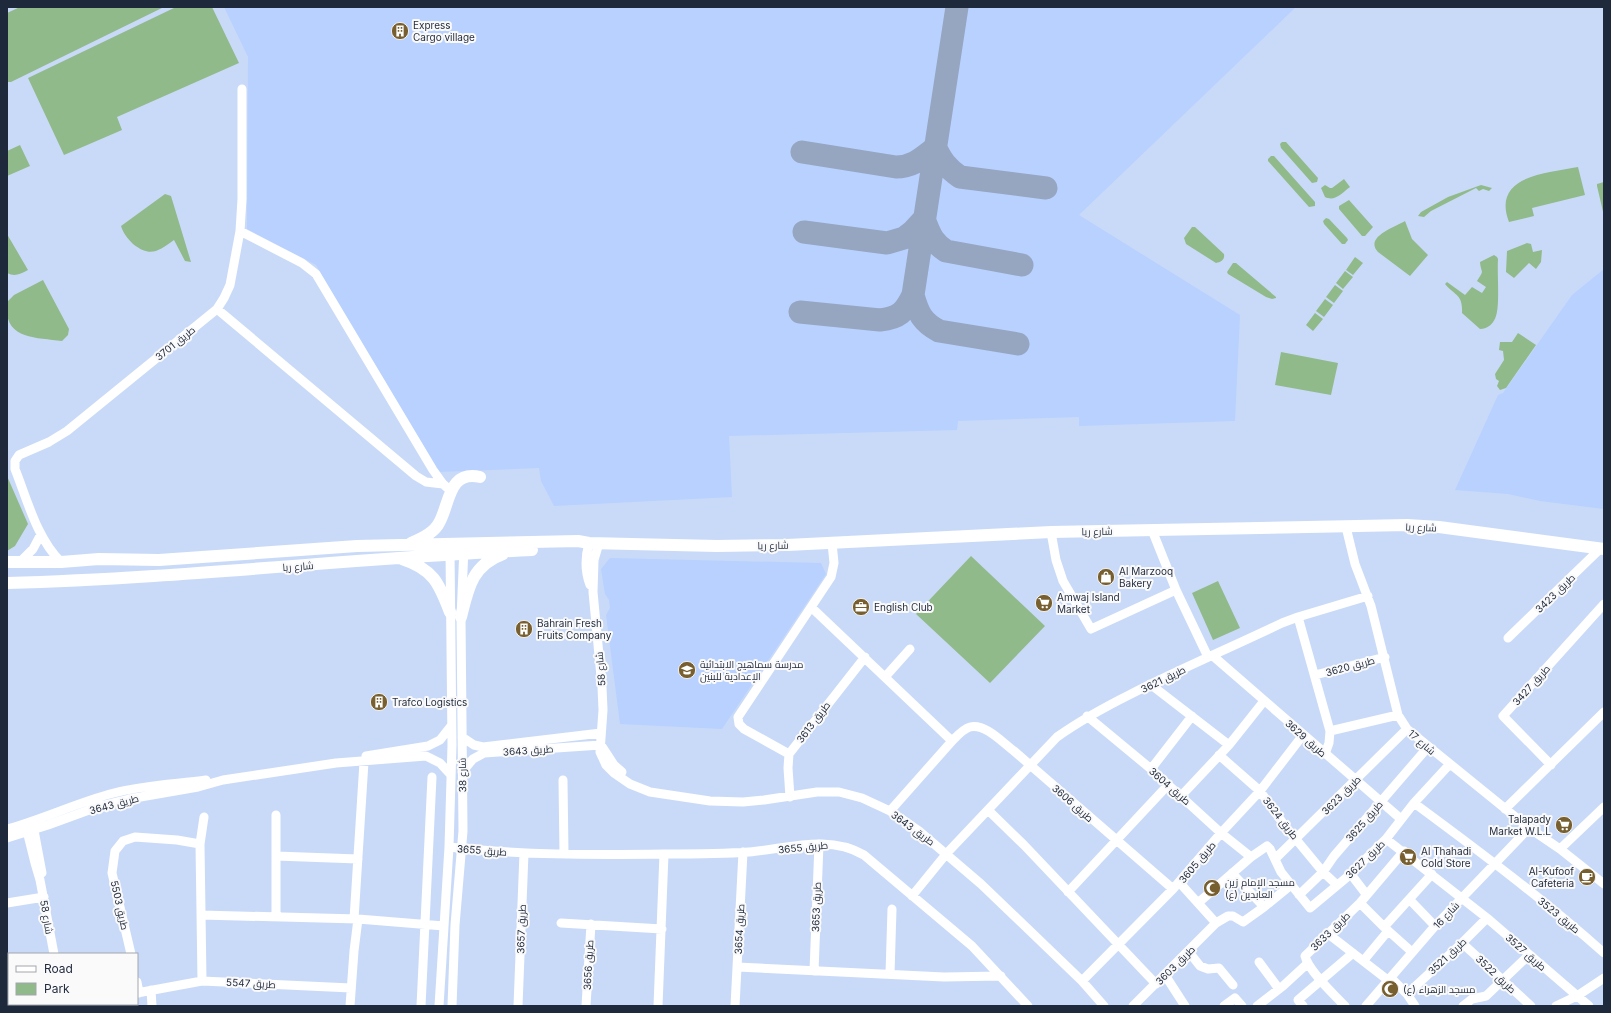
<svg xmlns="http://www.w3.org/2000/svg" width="1611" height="1013" font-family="Inter,Cairo,sans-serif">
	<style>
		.built { fill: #b8d1fe }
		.green { fill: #91ba8b }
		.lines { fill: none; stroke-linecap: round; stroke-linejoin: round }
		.taxiway { stroke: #96a5c0; stroke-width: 23 }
		.minor { stroke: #fff; stroke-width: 9 }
		.major { stroke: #fff; stroke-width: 12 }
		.labels { text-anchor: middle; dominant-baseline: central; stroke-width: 4; stroke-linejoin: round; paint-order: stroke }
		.poi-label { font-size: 10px; fill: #1f293c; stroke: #fafafa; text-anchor: start }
		.street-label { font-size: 10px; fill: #1f293c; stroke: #fafafa }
	</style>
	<rect width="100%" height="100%" fill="#c9daf8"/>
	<!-- built -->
	<path class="built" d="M224,7h1072l-217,208 161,100 -5,106 -156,5v-9l-121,4 -1,9 -228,6 3,61 -178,9 -13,-25 -2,-13 -101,4 -122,-207 -69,-36 1,-172z
		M1604,269v240l-64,-8 -32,-7 -53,-4 43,-95 5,-2 69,-98z
		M610,558l211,5 5,11 -104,155 -102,-5 -14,-109 4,-7 -1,-8 -4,-6 -4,-25z"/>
	<!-- green -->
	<path class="green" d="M20,7h144l-153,75h-4v-69z
		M176,7h36l27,56 -122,54 5,13 -58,25 -36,-77z
		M1282,142h4l32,36 -1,4 -5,1 -31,-35 -1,-4z
		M20,145l10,21 -23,10v-25z
		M1271,156h3l41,46v4l-6,1 -41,-46v-2z
		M1578,167l7,28 -53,13 2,8 -25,6c-18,-47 39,-49 69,-55z
		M1344,179l6,8c-8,6 -15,15 -25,10l-4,-9 4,-3 5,3h2z
		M1604,182v34l-7,-30v-2z
		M1481,185l11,3 -3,3 -6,-2 -4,2 -3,-3 -45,23 -7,6 -6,-1 3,-4 27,-15z
		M165,194l6,2 20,66 -6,-1 -11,-21c-16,11 -23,18 -41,4 -5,-5 -10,-11 -12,-18z
		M1349,200l24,27 -8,9h-3l-23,-27v-3z
		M1326,218l3,1 18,19 1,2 -3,4h-3l-18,-20 -1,-3z
		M1405,221l7,18 16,16 -18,21 -32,-24c-14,-15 17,-25 27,-31z
		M1192,227h3l29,27c1,6 -3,8 -8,9l-30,-19 -2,-6z
		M7,234l21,36c-8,4 -13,7 -21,3z
		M1527,243l4,1 2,8 9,-2 -1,12 -5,7 -7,-6 -15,15 -8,-6 1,-21z
		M1494,255l3,2 1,2c-1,14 2,45 -2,57 -2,7 -8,13 -16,13l-18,-16c1,-19 -7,-17 -17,-29l2,-2 18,13 7,-8 10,6 4,-6 -9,-6c8,-12 4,-7 3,-19z
		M1355,257l8,6 -10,12 -7,-5z
		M1233,263h3l40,34v1l-4,1 -6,-2 -38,-23 -1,-2z
		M1345,271l8,6 -10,12 -7,-6z
		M43,280l26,49 -1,6 -6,6c-27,-4 -59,-1 -55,-39l7,-7z
		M1335,285l8,6 -9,12 -8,-6z
		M1325,299l8,6 -9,12 -8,-6z
		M1315,313l8,6 -10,12 -7,-6z
		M1518,333l18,12 -30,43 -6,2 -3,-4 2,-5 -3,-2 -1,-5 9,-14 -1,-9 -4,-1 1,-8h12z
		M1281,352l57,11 -7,32 -56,-10z
		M7,476l21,48 -13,22 -8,5z
		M971,556l74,70 -55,57 -74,-69z
		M1218,581l22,47 -27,12 -21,-47z"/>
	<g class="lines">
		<!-- taxiway -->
		<path class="taxiway" d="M957,7l-44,288c5,18 9,27 26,36l79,13
			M935,146c6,14 12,22 25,31l86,11
			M802,152l94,15c17,0 26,-9 39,-19
			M804,232l83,11 17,-5 9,-7 11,-12c6,15 8,23 22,32l76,14
			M800,312l80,8c19,-2 25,-8 33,-25"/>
		<!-- minor -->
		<path class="minor" d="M240,231l62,32 14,11 117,196 10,14 8,7
			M217,309l199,167 10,6 17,2
			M1346,527l9,37 16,42 27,109 9,14 122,99 31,21 44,35
			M1152,530l24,60 32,67
			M1051,532l5,28 7,21 28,48 85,-39
			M589,543c-4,14 -4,29 1,42
			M599,543l-5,17 -1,32 9,95 1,23 -3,42 6,13 8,8 16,11 20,8 60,9 33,1 21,-2 53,-8h22l23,6 28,13 29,20 62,53 101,97 22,25
			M20,562l13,-13 8,-15
			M61,562c-24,-23 -34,-63 -46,-93v-8l4,-6 30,-13 18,-11 150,-122 7,-11 6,-13 10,-54 2,-32v-110
			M811,607l141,134
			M1298,617l32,114 -1,12 -4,11
			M1508,638l93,-90
			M1213,656l188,163
			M1315,675l70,-18
			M885,677l25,-28
			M1150,684l79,61
			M1087,716l64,53 70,64 30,24
			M1330,731l68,-16
			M462,737l12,8 9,2 118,-14
			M601,745l13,20 8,7
			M789,754l-45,-25 -5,-5 -1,-7 93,-140 3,-14 -2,-20
			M1219,755l41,36 25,35 38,46 14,13
			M366,756l62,-10 12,-6 11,-14
			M1551,765l-48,-49 101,-112
			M1151,769l41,-53
			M462,772l11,-13 11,-6 117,-8
			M563,780l1,74
			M1181,796l48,-51 35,-44
			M790,797l-2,-29 1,-14 76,-97
			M1414,803c65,48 129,96 190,150
			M1505,809l99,-97
			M988,810l36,35 132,139
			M890,811l62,-70c5,-5 11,-12 18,-14 15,-4 33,16 44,24l159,138
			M276,815v102
			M33,825l9,48
			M26,827l9,36 5,17 14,74
			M7,829c37,-10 71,-27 107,-36 30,-8 62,-9 92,-13
			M7,838l41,-13 52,-19 29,-7 69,-12 25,-7 113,-17 90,-7 14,7 11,12
			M1386,839l101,79 102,88
			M449,847c71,8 143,8 215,7 28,0 57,0 85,-2 38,-3 79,-18 115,3l108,91 56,60
			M1560,849l44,-42
			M276,856l82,3
			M1275,859l132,-130
			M1232,873l32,34
			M1350,873l16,21
			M1179,882l37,41 12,-7h5l10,6 21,-15 27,-22
			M1068,892l100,-107
			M1299,895l24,-23 11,-16 94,-109
			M912,896l35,-43 110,-116c24,-17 48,-30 74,-43 49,-25 101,-47 151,-71l16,-6 70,-21
			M1410,900l25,26
			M7,903l37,-6
			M1198,903l53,-46 16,-11 3,3 11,23 29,36 36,-30 40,-39 28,-36 35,-38
			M1360,903l24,24 28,25
			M201,915l157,4 86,7
			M354,919l10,-157
			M561,923l101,6
			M1384,927l48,-53
			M1327,933l62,48
			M1462,943l69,63
			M1189,952l11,14 8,3 11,-1 14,17
			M131,954l-19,-81 3,-22 8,-10 12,-4 42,3 23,4
			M1364,960l24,-29
			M1259,962l20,27
			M737,967l207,10 57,-1
			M814,971l5,-127
			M890,974l2,-65
			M1165,975l20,31
			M1391,978l16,16 8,12
			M202,981l-2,-137 4,-27
			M1082,981l91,-92 48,-56 39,-42 43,-56
			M137,982l2,11
			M151,990l1,16
			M137,993l65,-12 149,7
			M1407,994l55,-51 25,-25
			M56,1006l12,-2
			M350,1006l4,-55 4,-32
			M421,1006l11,-229
			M439,1006l10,-159 3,-102 -2,-195
			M452,1006l3,-81 8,-94 -2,-214 3,-69
			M518,1006l6,-153
			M586,1006l5,-82
			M658,1006l6,-152
			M735,1006l8,-154
			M1133,1006l83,-83
			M1224,1006l11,-8 7,8
			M1257,1006l26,-20 25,-23
			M1303,1006l-5,-6 55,-47
			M1345,1006c-11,-11 -37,-36 -40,-50l55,-53 44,-52
			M1366,1006l69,-80 94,-98
			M1463,1006l9,-7 14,-3 43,-41
			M1556,1006l21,-10 27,-18"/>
		<!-- major -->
		<path class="major" d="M411,543c10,-4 23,-10 28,-20 11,-19 9,-53 41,-46
			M402,559c31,10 37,24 48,53
			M7,562h54l38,-3 60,1 198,-14 221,-5 11,2 128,3 70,-1 264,-13 356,-7 32,2 165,22
			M7,583c176,-5 350,-25 525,-33
			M461,617c7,-28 11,-52 42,-63"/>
	</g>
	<!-- icons -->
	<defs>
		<symbol id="building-disc" viewBox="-11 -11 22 22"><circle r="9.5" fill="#785f30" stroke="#fafafa"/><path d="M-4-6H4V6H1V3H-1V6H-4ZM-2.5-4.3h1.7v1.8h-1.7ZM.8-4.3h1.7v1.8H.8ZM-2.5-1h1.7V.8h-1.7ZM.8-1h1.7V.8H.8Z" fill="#fff"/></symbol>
		<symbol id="shop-disc" viewBox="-11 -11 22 22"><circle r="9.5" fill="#785f30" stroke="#fafafa"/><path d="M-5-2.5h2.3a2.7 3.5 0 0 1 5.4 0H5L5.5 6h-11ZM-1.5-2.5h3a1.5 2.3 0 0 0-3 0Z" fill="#fff"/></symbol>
		<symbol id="supermarket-disc" viewBox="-11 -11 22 22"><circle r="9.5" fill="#785f30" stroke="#fafafa"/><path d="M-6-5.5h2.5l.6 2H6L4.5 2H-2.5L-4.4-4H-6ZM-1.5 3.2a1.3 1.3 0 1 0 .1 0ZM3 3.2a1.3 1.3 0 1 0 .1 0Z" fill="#fff"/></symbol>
		<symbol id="office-disc" viewBox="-11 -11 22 22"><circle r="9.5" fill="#785f30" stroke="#fafafa"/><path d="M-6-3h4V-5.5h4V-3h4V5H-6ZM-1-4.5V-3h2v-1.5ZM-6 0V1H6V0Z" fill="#fff"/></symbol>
		<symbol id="school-disc" viewBox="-11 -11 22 22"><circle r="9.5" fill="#785f30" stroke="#fafafa"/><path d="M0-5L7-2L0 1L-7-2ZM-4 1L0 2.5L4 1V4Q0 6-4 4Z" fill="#fff"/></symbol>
		<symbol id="cafe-disc" viewBox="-11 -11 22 22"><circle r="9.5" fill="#785f30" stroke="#fafafa"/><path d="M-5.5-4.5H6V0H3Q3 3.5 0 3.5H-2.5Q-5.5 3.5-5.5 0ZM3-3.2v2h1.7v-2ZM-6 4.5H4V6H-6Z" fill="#fff"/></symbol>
		<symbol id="mosque-disc" viewBox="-11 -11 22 22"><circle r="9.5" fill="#785f30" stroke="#fafafa"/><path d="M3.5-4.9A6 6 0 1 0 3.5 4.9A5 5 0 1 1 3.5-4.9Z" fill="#fff"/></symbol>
	</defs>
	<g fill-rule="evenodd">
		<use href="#building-disc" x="390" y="21" width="20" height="20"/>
		<use href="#shop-disc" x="1096" y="567" width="20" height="20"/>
		<use href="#supermarket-disc" x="1034" y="593" width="20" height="20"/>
		<use href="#office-disc" x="851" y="597" width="20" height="20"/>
		<use href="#building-disc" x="514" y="619" width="20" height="20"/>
		<use href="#school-disc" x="677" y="660" width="20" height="20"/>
		<use href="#building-disc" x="369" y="692" width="20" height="20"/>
		<use href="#supermarket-disc" x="1554" y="815" width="20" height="20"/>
		<use href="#supermarket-disc" x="1398" y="847" width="20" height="20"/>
		<use href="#cafe-disc" x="1577" y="867" width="20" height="20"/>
		<use href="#mosque-disc" x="1202" y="878" width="20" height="20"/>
		<use href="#mosque-disc" x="1380" y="979" width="20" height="20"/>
	</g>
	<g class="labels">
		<!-- poi labels -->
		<g class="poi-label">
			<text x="413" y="25">Express<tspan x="413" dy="12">Cargo village</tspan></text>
			<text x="1119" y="571">Al Marzooq<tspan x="1119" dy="12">Bakery</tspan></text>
			<text x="1057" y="597">Amwaj Island<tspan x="1057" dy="12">Market</tspan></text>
			<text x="874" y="607">English Club</text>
			<text x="537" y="623">Bahrain Fresh<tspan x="537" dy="12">Fruits Company</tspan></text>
			<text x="700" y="664">مدرسة سماهيج الابتدائية<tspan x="700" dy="12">الإعدادية للبنين</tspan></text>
			<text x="392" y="702">Trafco Logistics</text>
			<text x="1551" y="819" text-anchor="end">Talapady<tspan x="1551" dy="12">Market W.L.L</tspan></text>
			<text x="1421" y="851">Al Thahadi<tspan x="1421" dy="12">Cold Store</tspan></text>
			<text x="1574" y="871" text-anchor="end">Al-Kufoof<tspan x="1574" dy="12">Cafeteria</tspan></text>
			<text x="1225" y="882">مسجد الإمام زين<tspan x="1225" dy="12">العابدين (ع)</tspan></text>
			<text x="1403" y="989">مسجد الزهراء (ع)</text>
		</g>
		<!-- street labels -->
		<g class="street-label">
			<text transform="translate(175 343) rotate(-39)">طريق 3701</text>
			<text transform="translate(1421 527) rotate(2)">شارع ريا</text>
			<text transform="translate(1097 531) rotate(-1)">شارع ريا</text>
			<text transform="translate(773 545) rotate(-1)">شارع ريا</text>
			<text transform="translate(298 566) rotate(-4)">شارع ريا</text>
			<text transform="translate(1555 593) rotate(-44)">طريق 3423</text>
			<text transform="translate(1350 666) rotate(-15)">طريق 3620</text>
			<text transform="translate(600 669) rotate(-95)">شارع 58</text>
			<text transform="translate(1163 679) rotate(-26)">طريق 3621</text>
			<text transform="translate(1531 685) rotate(-48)">طريق 3427</text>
			<text transform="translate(813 722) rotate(-53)">طريق 3613</text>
			<text transform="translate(1306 738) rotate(41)">طريق 3629</text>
			<text transform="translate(1422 742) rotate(41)">شارع 17</text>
			<text transform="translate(528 750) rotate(-4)">طريق 3643</text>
			<text transform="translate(462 775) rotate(-91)">شارع 38</text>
			<text transform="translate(1170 786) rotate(41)">طريق 3604</text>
			<text transform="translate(1341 795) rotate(-45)">طريق 3623</text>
			<text transform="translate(1073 803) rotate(41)">طريق 3606</text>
			<text transform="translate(114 804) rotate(-15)">طريق 3643</text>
			<text transform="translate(1281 818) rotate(52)">طريق 3624</text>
			<text transform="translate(1364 821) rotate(-49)">طريق 3625</text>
			<text transform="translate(913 828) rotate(36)">طريق 3643</text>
			<text transform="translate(803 847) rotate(-6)">طريق 3655</text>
			<text transform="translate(482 850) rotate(4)">طريق 3655</text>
			<text transform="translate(1365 859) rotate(-44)">طريق 3627</text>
			<text transform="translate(1197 862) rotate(-50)">طريق 3605</text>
			<text transform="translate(120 905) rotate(77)">طريق 5503</text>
			<text transform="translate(816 907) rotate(-88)">طريق 3653</text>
			<text transform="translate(1446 915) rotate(-47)">شارع 16</text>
			<text transform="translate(1559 915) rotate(39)">طريق 3523</text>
			<text transform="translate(47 917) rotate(80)">شارع 58</text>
			<text transform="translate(521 929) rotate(-88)">طريق 3657</text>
			<text transform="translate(739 929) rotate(-87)">طريق 3654</text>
			<text transform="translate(1330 931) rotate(-44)">طريق 3633</text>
			<text transform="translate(1526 952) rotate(41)">طريق 3527</text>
			<text transform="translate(1447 956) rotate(-43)">طريق 3521</text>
			<text transform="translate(588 965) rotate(-87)">طريق 3656</text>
			<text transform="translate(1175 965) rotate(-45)">طريق 3603</text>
			<text transform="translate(1496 974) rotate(43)">طريق 3522</text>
			<text transform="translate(251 983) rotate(3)">طريق 5547</text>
		</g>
	</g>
	<!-- border -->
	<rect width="1611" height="1013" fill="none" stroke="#1f293c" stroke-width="16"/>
	<!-- legend -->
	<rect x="8" y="953" width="130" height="52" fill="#fafafa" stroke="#a2a6ae"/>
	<rect x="16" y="966" width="20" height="6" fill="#ffffff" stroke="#a2a6ae"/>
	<text x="44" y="973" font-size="12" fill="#1f293c">Road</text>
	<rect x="16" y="983" width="20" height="12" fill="#91ba8b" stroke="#a2a6ae"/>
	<text x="44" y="993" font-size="12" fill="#1f293c">Park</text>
</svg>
